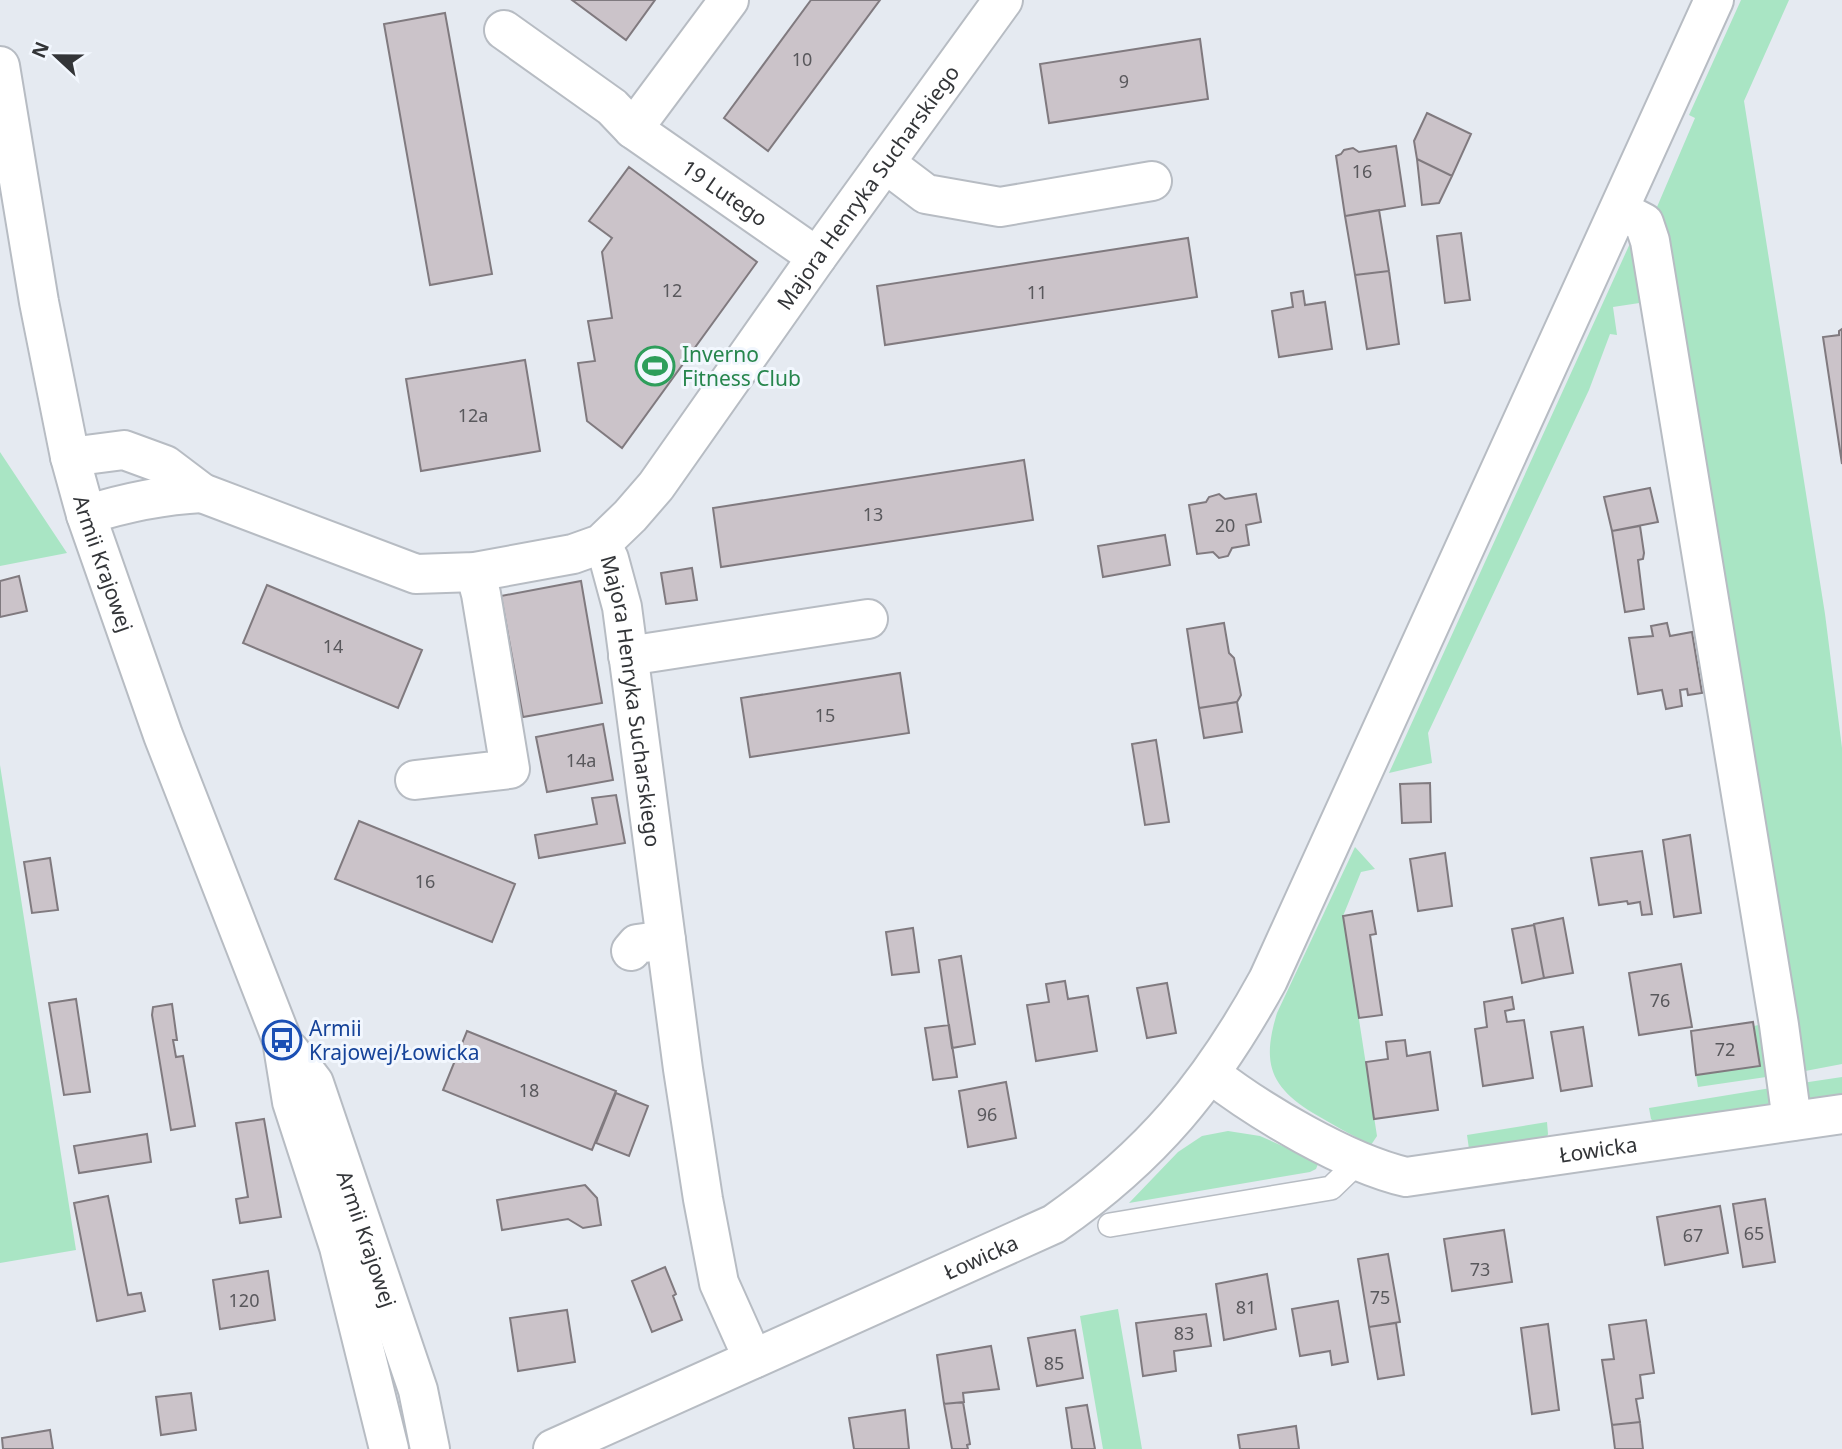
<svg xmlns="http://www.w3.org/2000/svg" width="1842" height="1449" font-family="'Noto Sans',sans-serif">
	<style>
		.green { fill: #a9e5c4 }
		.building { fill: #cbc3c9; stroke: #807a7f; stroke-width: 2 }
		.lines { fill: none; stroke-linecap: round; stroke-linejoin: round }
		.service-casing { stroke: #b7bcc3; stroke-width: 26 }
		.minor-casing { stroke: #b7bcc3; stroke-width: 42 }
		.tertiary-casing { stroke: #b7bcc3; stroke-width: 42 }
		.primary-casing { stroke: #b7bcc3; stroke-width: 42 }
		.service { stroke: #fff; stroke-width: 23 }
		.minor { stroke: #fff; stroke-width: 38 }
		.tertiary { stroke: #fff; stroke-width: 38 }
		.primary { stroke: #fff; stroke-width: 38 }
		.labels { text-anchor: middle; dominant-baseline: central; stroke-width: 6; stroke-linejoin: round; paint-order: stroke }
		.number-label { font-size: 18px; fill: #59585c }
		.street-label { font-size: 21px; fill: #333538; stroke: #f2f7fe }
		.leisure-label { font-size: 21px; fill: #27864d; stroke: #f2f7fe; text-anchor: start }
		.transit-label { font-size: 21px; fill: #164399; stroke: #f2f7fe; text-anchor: start }
	</style>
	<rect width="100%" height="100%" fill="#e5eaf1"/>
	<!-- green -->
	<path class="green" d="M1741,0h48l-45,101 81,513 17,134v316l-42,8 -146,-858 41,-96 -6,-3z
		M1632,239l14,63 -33,5 4,28 -7,-1 -21,56 -161,343 4,30 -43,10z
		M0,452l67,101 -67,13z
		M0,765l76,485 -76,13z
		M1355,847l20,22 -14,3 -18,44 34,220 -6,9c-20,-10 -39,-21 -58,-32 -44,-27 -51,-51 -36,-100z
		M1767,1023l6,53 -75,11 -2,-12 64,-9 -6,-40z
		M1842,1077v18l-32,5 -6,-7 -2,-10z
		M1771,1088l1,10 -5,8 -111,18 -5,-5 -2,-11z
		M1547,1122l1,12 -2,6 -77,9 -2,-14z
		M1228,1131l32,5 52,23 6,5 -2,5 -6,3 -181,31 49,-51 24,-16z
		M1118,1309l24,140h-39l-23,-133z"/>
	<!-- building -->
	<path class="building" d="M572,0h83l-29,40z
		M811,0h69l-112,151 -44,-33z
		M445,13l47,261 -62,11 -46,-261z
		M1200,39l8,60 -159,24 -9,-59z
		M1427,113l44,21 -19,42 -35,-17 -3,-18z
		M1396,146l9,60 -60,10 -9,-60 5,-2 3,-4 9,-2 6,4z
		M1417,159l35,17 -13,27 -17,2z
		M629,167l128,95 -135,186 -35,-27 -9,-58 17,-2 -7,-40 24,-3 -10,-66 10,-14 -23,-17z
		M1379,210l10,61 -34,4 -10,-59z
		M1461,233l9,67 -25,3 -8,-67z
		M1188,238l9,59 -312,48 -8,-59z
		M1389,271l10,73 -32,5 -12,-74z
		M1303,291l2,14 20,-3 7,47 -53,8 -7,-46 21,-4 -2,-14z
		M1842,329v135l-19,-127 16,-2v-4z
		M525,360l15,91 -119,20 -15,-92z
		M1024,460l9,60 -312,47 -8,-59z
		M1650,488l8,34 -46,9 -8,-34z
		M1219,494l6,5 31,-5 5,28 -15,3 3,20 -17,3 -4,8 -9,2 -6,-6 -16,2 -8,-49 17,-3 3,-5z
		M1640,526l4,27 -1,6 -5,1 6,49 -19,3 -13,-81z
		M1165,535l5,30 -67,12 -5,-31z
		M692,568l5,32 -31,4 -5,-31z
		M19,576l8,35 -27,6v-36z
		M581,581l21,122 -79,14 -22,-121z
		M267,585l155,65 -24,58 -155,-65z
		M1224,623l5,30 5,5 7,37 -4,7 -38,6 -12,-79z
		M1667,623l3,13 22,-4 10,61 -14,2 -1,-6 -7,1 2,16 -16,3 -4,-19 -24,4 -9,-56 24,-2 -2,-10z
		M900,673l9,60 -159,24 -9,-59z
		M1237,702l5,30 -38,6 -5,-30z
		M603,724l10,56 -66,12 -11,-55z
		M1156,740l13,82 -24,3 -13,-81z
		M1430,783l1,39 -29,1 -2,-39z
		M616,795l9,48 -86,15 -4,-23 62,-11 -5,-26z
		M359,821l156,63 -23,58 -157,-63z
		M1690,835l11,78 -27,4 -11,-77z
		M1642,851l10,63 -10,1 -2,-13 -12,2 -1,-3 -28,4 -8,-47z
		M1445,853l7,53 -34,5 -8,-52z
		M50,858l8,52 -26,3 -8,-51z
		M1372,911l4,23 -6,1 12,80 -23,3 -16,-102z
		M1563,918l10,55 -29,5 -10,-54z
		M1534,925l10,53 -22,5 -10,-54z
		M913,928l6,44 -27,3 -6,-43z
		M961,956l14,88 -23,4 -13,-88z
		M1681,964l11,63 -53,8 -10,-62z
		M1065,981l3,18 20,-3 9,55 -61,10 -9,-56 22,-3 -3,-18z
		M1167,983l9,50 -29,5 -10,-50z
		M1512,997l2,12 -9,2 2,11 17,-2 9,58 -50,8 -8,-57 12,-2 -3,-25z
		M76,999l14,93 -26,3 -15,-92z
		M172,1004l5,36h-4l3,17 7,-1 12,70 -24,4 -19,-115 1,-8z
		M1753,1022l7,44 -64,9 -5,-44z
		M949,1025l8,52 -24,3 -8,-52z
		M1583,1027l9,59 -31,5 -10,-59z
		M467,1031l149,60 -24,59 -149,-60z
		M1405,1040l2,16 23,-4 8,58 -64,9 -8,-57 22,-3 -2,-17z
		M1006,1082l10,56 -48,9 -9,-56z
		M616,1093l32,13 -19,50 -33,-13z
		M264,1119l17,98 -41,6 -4,-24 12,-2 -12,-74z
		M147,1134l4,28 -72,11 -5,-27z
		M585,1185l12,13 4,27 -18,3 -15,-9 -66,11 -5,-30z
		M108,1196l20,99 13,-2 4,18 -48,10 -23,-118z
		M1765,1199l10,63 -32,5 -10,-63z
		M1720,1206l8,47 -63,12 -8,-48z
		M1504,1230l8,52 -60,9 -8,-52z
		M1388,1254l12,68 -31,5 -11,-68z
		M665,1267l11,27 -3,2 9,24 -30,12 -20,-51z
		M268,1271l7,49 -55,9 -7,-49z
		M1267,1274l9,55 -52,11 -8,-56z
		M1338,1301l10,61 -16,3 -2,-14 -30,5 -8,-47z
		M567,1310l8,52 -57,9 -8,-53z
		M1206,1314l5,32 -37,5 2,20 -33,5 -7,-53z
		M1646,1320l8,53 -14,2 3,23 -7,1 4,23 -28,3 -10,-65 12,-1 -5,-34z
		M1396,1323l8,52 -26,4 -9,-52z
		M1548,1324l11,86 -27,4 -11,-86z
		M1075,1330l8,48 -46,8 -9,-48z
		M991,1346l8,43 -36,4 1,9 -20,2 -7,-49z
		M191,1393l5,37 -35,5 -5,-38z
		M963,1402l7,42 -3,1 1,4h-16l-8,-45z
		M1087,1405l8,44h-23l-6,-41z
		M905,1410l4,39h-55l-5,-31z
		M1640,1422l3,27h-28l-3,-24z
		M1296,1426l3,23h-59l-2,-14z
		M50,1430l3,19h-50l-1,-11z"/>
	<g class="lines">
		<defs>
			<path id="service" d="M1110,1225l221,-37 27,-26"/>
			<g id="minor">
				<path id="s1" d="M504,30l108,77 21,22 184,128"/>
				<path d="M633,129l96,-129"/>
				<path d="M885,163l41,31 74,13 152,-26"/>
				<path d="M1619,210l25,13 6,18 129,784 13,96"/>
				<path id="s2" d="M70,457l54,-7 41,15 37,28 214,81 59,-2 98,-18 28,-10 29,-28 26,-30 161,-229 186,-257"/>
				<path d="M86,515c38,-12 75,-20 116,-22"/>
				<path id="s3" d="M601,544l8,15 13,48 61,462 20,130 16,84 34,76"/>
				<path d="M628,656l240,-37"/>
				<path d="M415,780l95,-11 -29,-175 -6,-22"/>
				<path d="M631,951l6,-7 29,-4"/>
			</g>
			<g id="tertiary">
				<path id="s4" d="M0,66l39,236 31,155 16,58 77,220 119,305 10,62 47,145 50,202"/>
				<path id="s5" d="M289,1050l25,33 104,307 12,59"/>
				<path id="s6" d="M1211,1074c49,38 135,89 195,103l436,-63"/>
			</g>
			<g id="primary">
				<path id="s7" d="M553,1449l501,-225c98,-68 157,-140 214,-244l446,-980"/>
			</g>
		</defs>
		<!-- service casing -->
		<use href="#service" class="service-casing"/>
		<!-- minor casing -->
		<use href="#minor" class="minor-casing"/>
		<!-- tertiary casing -->
		<use href="#tertiary" class="tertiary-casing"/>
		<!-- primary casing -->
		<use href="#primary" class="primary-casing"/>
		<!-- service -->
		<use href="#service" class="service"/>
		<!-- minor -->
		<use href="#minor" class="minor"/>
		<!-- tertiary -->
		<use href="#tertiary" class="tertiary"/>
		<!-- primary -->
		<use href="#primary" class="primary"/>
	</g>
	<!-- icons -->
	<defs>
		<symbol id="stadium-ring" viewBox="-11 -11 22 22"><circle r="9.5" fill="#f2f7fe" stroke="#2e9e5b" stroke-width="1.5"/><path d="M0-5a6.5 5 0 1 0 0 10a6.5 5 0 1 0 0-10ZM-3.5-1.8h7v3.6h-7Z" fill="#2e9e5b"/></symbol>
		<symbol id="bus-ring" viewBox="-11 -11 22 22"><circle r="9.5" fill="#f2f7fe" stroke="#1a4fb4" stroke-width="1.5"/><path d="M-5-6H5V4H4V6H2V4H-2V6H-4V4H-5ZM-3.5-4V0h7V-4ZM-3.5 1.2v1.5H-2V1.2ZM2 1.2v1.5H3.5V1.2Z" fill="#1a4fb4"/></symbol>
	</defs>
	<g fill-rule="evenodd">
		<use href="#stadium-ring" x="633" y="344" width="44" height="44"/>
		<use href="#bus-ring" x="260" y="1018" width="44" height="44"/>
	</g>
	<g class="labels">
		<!-- number labels -->
		<g class="number-label">
			<text x="802" y="59">10</text>
			<text x="1124" y="81">9</text>
			<text x="1362" y="171">16</text>
			<text x="672" y="290">12</text>
			<text x="1037" y="292">11</text>
			<text x="473" y="415">12a</text>
			<text x="873" y="514">13</text>
			<text x="1225" y="525">20</text>
			<text x="333" y="646">14</text>
			<text x="825" y="715">15</text>
			<text x="581" y="760">14a</text>
			<text x="425" y="881">16</text>
			<text x="1660" y="1000">76</text>
			<text x="1725" y="1049">72</text>
			<text x="529" y="1090">18</text>
			<text x="987" y="1114">96</text>
			<text x="1754" y="1233">65</text>
			<text x="1693" y="1235">67</text>
			<text x="1480" y="1269">73</text>
			<text x="1380" y="1297">75</text>
			<text x="244" y="1300">120</text>
			<text x="1246" y="1307">81</text>
			<text x="1184" y="1333">83</text>
			<text x="1054" y="1363">85</text>
		</g>
		<!-- street labels -->
		<g class="street-label">
			<text stroke="none"><textPath href="#s2" startOffset="1008">Majora Henryka Sucharskiego</textPath></text>
			<text stroke="none"><textPath href="#s1" startOffset="275">19 Lutego</textPath></text>
			<text stroke="none"><textPath href="#s4" startOffset="509">Armii Krajowej</textPath></text>
			<text stroke="none"><textPath href="#s3" startOffset="161">Majora Henryka Sucharskiego</textPath></text>
			<text stroke="none"><textPath href="#s6" startOffset="416">Łowicka</textPath></text>
			<text stroke="none"><textPath href="#s5" startOffset="206">Armii Krajowej</textPath></text>
			<text stroke="none"><textPath href="#s7" startOffset="469">Łowicka</textPath></text>
		</g>
		<!-- leisure labels -->
		<g class="leisure-label">
			<text x="682" y="354">Inverno<tspan x="682" dy="24">Fitness Club</tspan></text>
		</g>
		<!-- transit labels -->
		<g class="transit-label">
			<text x="309" y="1028">Armii<tspan x="309" dy="24">Krajowej/Łowicka</tspan></text>
		</g>
	</g>
	<!-- north arrow -->
	<g transform="translate(56 56) rotate(292)" stroke="#f2f7fe" stroke-width="5" paint-order="stroke">
	<path d="M0-5L12 26L0 18L-12 26Z" fill="#333538"/>
	<text y="-10" font-size="19" font-weight="bold" text-anchor="middle" fill="#333538">N</text>
	</g>
</svg>
